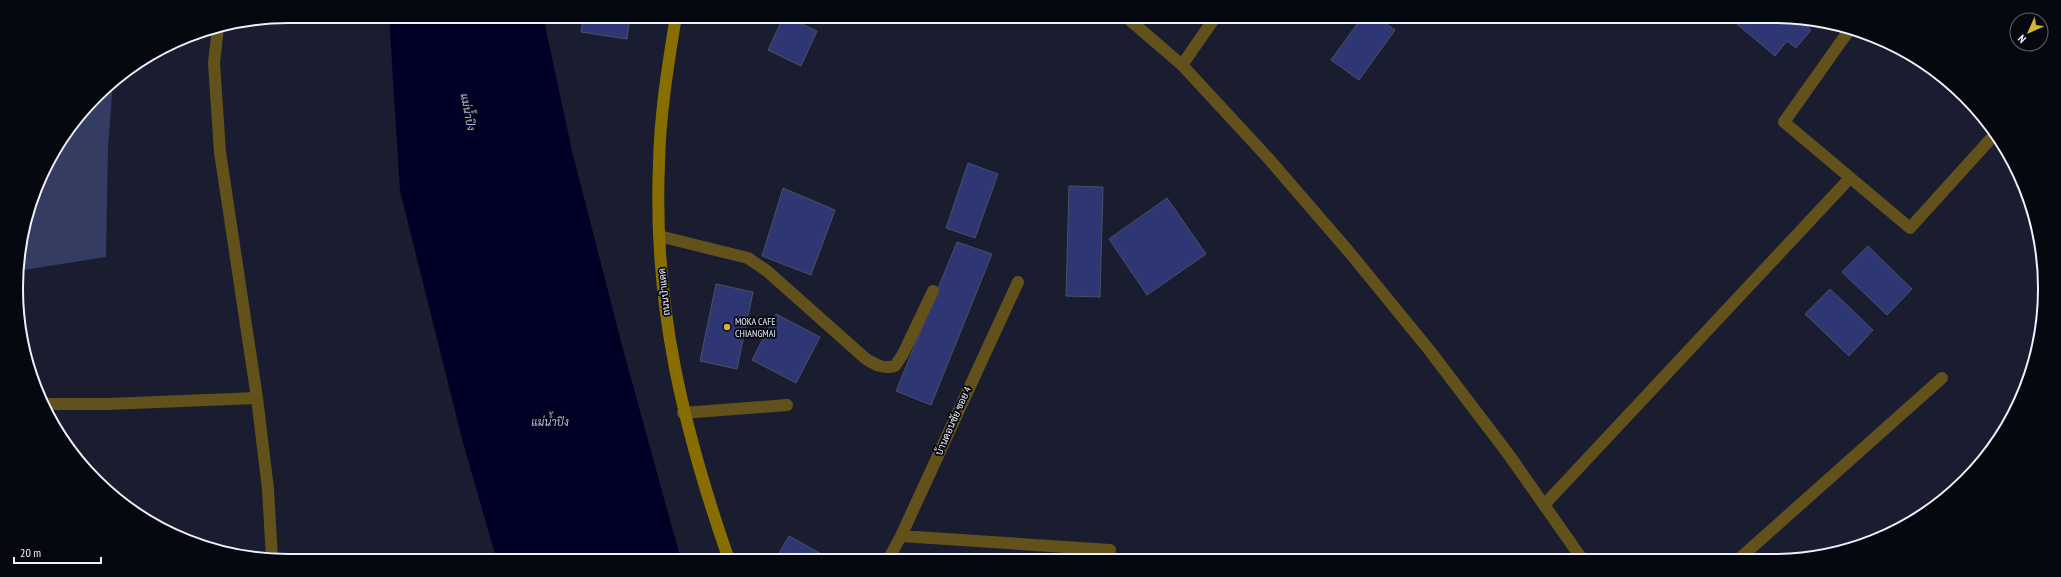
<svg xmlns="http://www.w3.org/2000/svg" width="2061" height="577" font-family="'PT Sans Narrow',Sarabun,sans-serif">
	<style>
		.green { fill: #353c61 }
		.water { fill: #030027 }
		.building { fill: #2e3674; stroke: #4b5065 }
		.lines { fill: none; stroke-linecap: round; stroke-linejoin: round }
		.lane { stroke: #62511b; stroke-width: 12 }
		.street { stroke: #62511b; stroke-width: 12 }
		.secondary { stroke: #886d00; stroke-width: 12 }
		.poi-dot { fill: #d9b334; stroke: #06080f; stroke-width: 1.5 }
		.labels { text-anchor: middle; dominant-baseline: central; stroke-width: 3.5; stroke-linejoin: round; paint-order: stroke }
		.street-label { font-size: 10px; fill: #edf0fd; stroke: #06080f }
		.poi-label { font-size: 10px; fill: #edf0fd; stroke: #06080f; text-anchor: start }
		.water-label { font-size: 11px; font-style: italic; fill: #b1bef7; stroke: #06080f }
		.rim { fill: none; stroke: #edf0fd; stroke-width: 2 }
	</style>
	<rect width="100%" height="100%" fill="#191d2f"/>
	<!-- green -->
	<path class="green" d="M113,81l-5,67 -2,109 -89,14 8,-53 19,-50 28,-45z"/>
	<!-- water -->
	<path class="water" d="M389,16h154l29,135 51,198 58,211 -184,1 -35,-122 -62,-248z"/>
	<!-- building -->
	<path class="building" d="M583,16h47l-3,23 -46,-7z
		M784,16l33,15 -16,35 -33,-16z
		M1363,16h12l20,14 -36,50 -28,-20z
		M1743,16l55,2 13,12 -15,18 -9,-7 -12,15 -38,-32z
		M968,163l30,11 -23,64 -29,-10z
		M1069,186l34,1 -3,110 -34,-1z
		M783,188l52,22 -24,65 -49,-19z
		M1167,198l39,56 -59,41 -38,-56z
		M957,242l35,12 -61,151 -35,-14z
		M1868,246l44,43 -25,26 -45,-43z
		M716,284l37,8 -16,77 -37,-8z
		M1830,289l43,41 -24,26 -44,-42z
		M776,314l44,23 -24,46 -44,-23z
		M789,536l43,24h-57z"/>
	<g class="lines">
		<!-- lane -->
		<path class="lane" d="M218,27l-4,36 6,89 37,246 11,91 4,70
			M42,404h67l148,-6
			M683,413l104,-8
			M1739,559l203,-181"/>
		<!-- street -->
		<path class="street" d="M1125,16l57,49 86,93 82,95 80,98 79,104 73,104
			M1850,29l-66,93 126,106 86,-95
			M1182,65l34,-49
			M659,236l89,22 19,13 99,88c10,6 17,10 29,7l8,-12 30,-63
			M1544,505l306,-327
			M901,536l209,14
			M888,560l13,-24 117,-254"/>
		<!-- secondary -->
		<path class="secondary" d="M676,16c-8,49 -16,98 -17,147 -6,142 24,265 70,397"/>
	</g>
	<!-- markers -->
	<circle class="poi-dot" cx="727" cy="327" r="4"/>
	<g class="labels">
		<!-- street labels -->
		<g class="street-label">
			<text transform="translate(664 292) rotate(-96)">ถนนป่าแดด</text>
			<text transform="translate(953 421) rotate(-66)">บ้านดอนชัย ซอย 4</text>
		</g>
		<!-- poi labels -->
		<g class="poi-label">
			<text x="735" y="321">MOKA CAFE<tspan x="735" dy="12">CHIANGMAI</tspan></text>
		</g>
		<!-- water labels -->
		<g class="water-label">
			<text transform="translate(468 112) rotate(79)">แม่น้ำปิง</text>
			<text x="550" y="422">แม่น้ำปิง</text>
		</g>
	</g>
	<!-- crop -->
	<path d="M0 0H2061V577H0ZM288 23H1773A265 265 0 0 1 2038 288V289A265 265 0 0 1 1773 554H288A265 265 0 0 1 23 289V288A265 265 0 0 1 288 23Z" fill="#06080f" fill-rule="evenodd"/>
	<path class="rim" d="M288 23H1773A265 265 0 0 1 2038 288V289A265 265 0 0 1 1773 554H288A265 265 0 0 1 23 289V288A265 265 0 0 1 288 23Z"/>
	<!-- north arrow -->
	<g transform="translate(2029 32) rotate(225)"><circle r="19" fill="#06080f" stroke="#62656e"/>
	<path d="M0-3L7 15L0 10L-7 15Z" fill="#d9b334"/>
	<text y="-6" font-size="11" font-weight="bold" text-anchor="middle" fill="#edf0fd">N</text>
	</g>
	<!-- scale -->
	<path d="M14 557v6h87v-6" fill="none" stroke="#edf0fd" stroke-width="2"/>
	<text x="20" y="557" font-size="12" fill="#edf0fd" stroke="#06080f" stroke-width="3" paint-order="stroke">20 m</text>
</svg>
